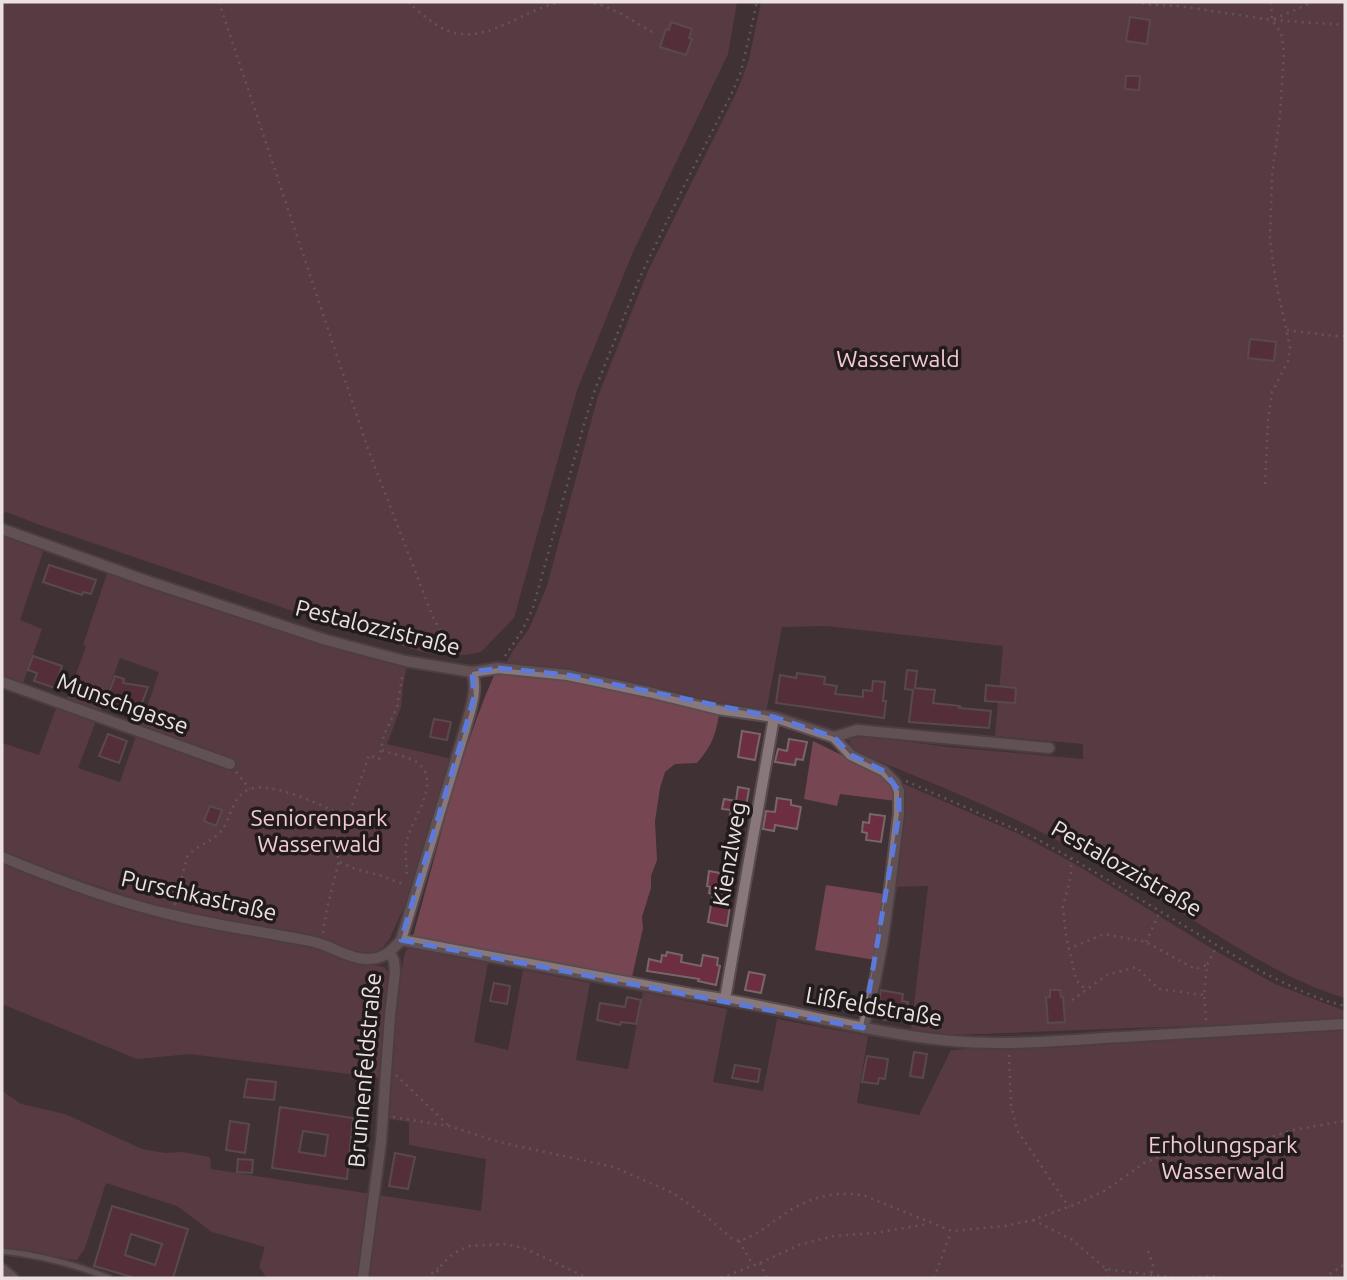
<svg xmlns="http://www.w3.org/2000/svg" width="1347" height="1280" font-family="Ubuntu,sans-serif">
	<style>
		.green { fill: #764753 }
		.building { fill: #6d2e41; stroke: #77666a; stroke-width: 2; fill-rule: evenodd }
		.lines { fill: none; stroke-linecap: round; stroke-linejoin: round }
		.lane-casing { stroke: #594d50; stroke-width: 9 }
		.street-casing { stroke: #594d50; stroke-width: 14 }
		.path { stroke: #8c8082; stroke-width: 2.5; stroke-dasharray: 2 5; stroke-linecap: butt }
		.lane { stroke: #89787b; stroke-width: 5 }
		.street { stroke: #89787b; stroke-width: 10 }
		.marked { fill: none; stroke: #5b7adb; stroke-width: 5; stroke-dasharray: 14 9; stroke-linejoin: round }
		.labels { text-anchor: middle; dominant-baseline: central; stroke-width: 7; stroke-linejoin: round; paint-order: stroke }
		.park-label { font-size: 23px; fill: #f3cad3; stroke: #221b1c }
		.street-label { font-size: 23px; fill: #ebe1e3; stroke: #221b1c }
	</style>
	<rect width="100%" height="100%" fill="#403134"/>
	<!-- green -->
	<path class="green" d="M2,2h735l-9,52 -95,198 -56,138 -63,228 -33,34 -16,3 -42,-3 -95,-29 -288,-98 -34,-13 -4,2z
		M761,2h584v996c-54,-16 -104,-48 -152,-78 -39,-24 -78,-49 -119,-71 -64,-35 -132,-62 -200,-90 -10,-5 -24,-8 -25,-20l15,-3 84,11 135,12v-15l-88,-8 8,-90 -177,-20 -44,1 -16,85c-88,-11 -173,-37 -260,-49l8,-14 15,-20 18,-43 51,-190 50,-125 90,-182 11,-30z
		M2,534l42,15 -24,71 22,9 -20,57 -20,-8z
		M108,571l299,94 -4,21 -2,21 -14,37 65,15 -36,117 -12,31 -14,31 -6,8 -6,5 -9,3 -19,-2 -30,-15 -149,-27 -142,-47 -27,-11v-109l37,12 18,-49 39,15 -18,47 42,14 16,-46 96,35 3,-10 -95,-33 19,-56 -39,-14 -20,55 -34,-12 20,-54 -3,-2z
		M495,673l67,6 157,35c-3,21 -8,33 -22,49l-22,1 -10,8 -5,16 -5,33 2,39 -6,16v12l-9,29 1,11 -11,49 -219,-41c25,-88 45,-179 82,-263z
		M813,741l71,35 11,14 1,11 -56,-7 -3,12 -33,-7z
		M897,781l122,53 56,30 144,89 56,31 70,27v9l-395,15 -39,-5 17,-144 -36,1z
		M2,862l123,45 48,14 134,23 40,17 37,6 5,7 -3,26 -5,78 -191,-24 -53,5 -135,-55z
		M826,885l58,9 -9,66 -60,-10z
		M414,946l74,17 -14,79 34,8 15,-80 67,13 -14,77 52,9 15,-77 84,17 -14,73 50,9 14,-72 91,17 -11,67 62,12 32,-65 394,-22v250h-1078l-8,-11 6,-20 -53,-15 -35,-26 -71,-23 -21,65 -8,12c-26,-3 -49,-11 -75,-12v-157l19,13 44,10 77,35 23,4 17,-1 28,5 1,12 270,42 5,-52 -77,-14v-23l-20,-3 7,-120 9,-47 4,-4z"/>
	<!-- building -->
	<path class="building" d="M1130,17l20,3 -3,24 -21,-3z
		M671,22l21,7 -3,9 3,1 -6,16 -26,-8 6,-18 3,1z
		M1126,76h14l-1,14 -14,-1z
		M1250,339l26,3 -2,19 -26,-3z
		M49,565l47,15 -5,14 -8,-2 -1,3 -39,-13z
		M33,656l29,10 -7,22 -21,-7 3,-8 -9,-3z
		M907,670l10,1 -2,17 20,2 -2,13 27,3 -1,2 32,3 -2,17 -80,-6 4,-32 -8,-1z
		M797,673l28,4 -1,7 13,2 -2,8 28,3v-7l9,1 1,-10 12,1 -2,19h3l-2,17 -108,-15 4,-28 16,3z
		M115,676l9,3 -1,4 25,4 -7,18 -7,-2 -4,12 -13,-4 1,-2 -13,-5z
		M986,685l30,3 -1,15 -30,-2z
		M434,719l17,3 -4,18 -17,-3z
		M742,731l18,3 -5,26 -17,-3z
		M108,734l19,7 -8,22 -20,-7z
		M789,739l18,3 -4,18 -7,-1 -1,6 -20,-3 3,-13 9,2z
		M738,787l11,2 -5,29 -14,-2 1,-6 -9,-1 2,-10 12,2z
		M777,798l14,2v5l10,2 -4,22 -22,-4 -1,6 -11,-2 3,-18 9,1z
		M210,806l12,4 -6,16 -12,-5z
		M870,814l15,2 -4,26 -15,-2 1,-7 -5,-1 1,-10 6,1z
		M709,871l22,4 -6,30 5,1 -3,20 -19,-4 5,-28 -4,-1 1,-6 -3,-1z
		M667,952l15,3 -1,7 20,4 2,-11 15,3 -1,7 3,1 -4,19 -18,-4 1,-2 -52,-8 2,-12 12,3 1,-7 4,1z
		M749,972l16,3 -4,18 -16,-3z
		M494,983l16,3 -3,18 -17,-3z
		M881,990l22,4 -1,7 6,1 -3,18 -19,-3v3l-10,-2z
		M1050,990h10l1,7h2l2,25 -17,1 -2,-25 4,-1z
		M627,997l14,3 -5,24 -15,-2 -1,3 -23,-5 3,-17 25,4z
		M914,1052l13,2 -4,24 -13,-2z
		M867,1056l21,3 -3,20 -6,-1 -1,6 -16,-2z
		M735,1065l25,4 -2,13 -26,-4z
		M247,1079l29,3 -2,18 -30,-3z
		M280,1107l73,11 -6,61 -75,-11zM303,1131l25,4 -3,21 -26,-4z
		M230,1121l19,3 -4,29 -19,-3z
		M395,1153l20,4 -7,32 -19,-3z
		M238,1159l15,1 -1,13 -15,-1z
		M112,1206l76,23 -15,49h-38l-41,-12zM131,1234l31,10 -7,21 -30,-10z"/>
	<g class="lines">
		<defs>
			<path id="lane" d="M2,1251c37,4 72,13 107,27"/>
			<path id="street" d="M2,529l145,52 179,59 79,21 67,11 26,-4 70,7 81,17 69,17 56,8 60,20 17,18 33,16 11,11 4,9v23c-9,70 -15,146 -36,214
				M2,682l228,82
				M834,737l23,-7 192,18
				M2,857c55,23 113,45 171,58 45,11 92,17 137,26 19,3 36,17 55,18 17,1 26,-7 36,-19l64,-211c5,-19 13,-38 7,-57
				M401,940l290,54c88,12 173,39 261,47 57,5 114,-1 170,-4 75,-5 149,-9 223,-13
				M725,999l49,-282
				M2,1269l11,9
				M363,1278l18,-136 9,-126 5,-45 -1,-10 -4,-8"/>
		</defs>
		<!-- lane casing -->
		<use href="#lane" class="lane-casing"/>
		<!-- street casing -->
		<use href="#street" class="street-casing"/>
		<!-- path -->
		<path class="path" d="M219,2l149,447 64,166 22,43
			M408,2c9,8 19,17 30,24 44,26 81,-17 124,-24
			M587,2c24,3 46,19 67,31
			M1135,2l19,3 25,1 93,14 73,5
			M1274,19l39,-17
			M1287,330l47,6h11
			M1265,484l3,-63 4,-29 16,-31 2,-14 -15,-69 -5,-39 2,-64 8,-60 4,-63 -3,-19 -9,-13 -1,-18
			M505,656l17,-25 11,-23 51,-184 12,-37 44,-110 45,-93 46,-89 10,-23 16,-70
			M382,750c11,5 27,6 36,13 24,20 -6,55 -11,77 -3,13 0,25 0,38
			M236,772l14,17
			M906,781l127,56 38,21 189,113c28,14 55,28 85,35
			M1071,858v17l-8,32 3,28 10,45 11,11
			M340,862l15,7 24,6 27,10
			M175,905l12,-48c10,-13 26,-15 35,-27 8,-11 10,-29 22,-38 21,-16 80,15 103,25
			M323,933l4,-25 12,-47 -2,-7 1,-13 10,-23 21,-63 10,4 5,-24 13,-28 6,-35
			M1146,942l14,-31
			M1068,949l36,-15 42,8 49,27 12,-4
			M1072,1000l35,-25 29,-8 23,22 45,6
			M1206,1020l-2,-25 3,-30 10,-19
			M1009,1055l2,50 6,25 52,77
			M396,1075l53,51
			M393,1117l56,9 50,16 115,25 59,26 34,24 24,21 8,3c18,-5 31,-18 47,-28 23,-16 52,-23 79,-17l87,35 53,-5 28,-6 43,-16 30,-14 38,-27 15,-6 36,-7 38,-3 17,-3 43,-14 52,-9
			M1033,1220l38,19 35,30 71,9
			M739,1241l14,24
			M1148,1251l5,13 -2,11
			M760,1263l7,15
			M1106,1269l1,9
			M426,1278l12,-10
			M433,1278l10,-15 11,-10 15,-7 37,-2 20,5 62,29
			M721,1278l39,-15 39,-18 34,-9 42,-3 53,-9
			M934,1278l17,-46
			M1178,1278l38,-2 8,2
			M1324,1278l21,-14"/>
		<!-- lane -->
		<use href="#lane" class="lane"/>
		<!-- street -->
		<use href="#street" class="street"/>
	</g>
	<!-- marked area -->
	<path d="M0 0H1347V1280H0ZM498,668l70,7 206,42 60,20 17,18 33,16 15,20v23l-36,214 -462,-88 64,-211 9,-32 -2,-25z" fill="#403134" fill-opacity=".55" fill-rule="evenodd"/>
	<path class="marked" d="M498,668l70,7 206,42 60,20 17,18 33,16 15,20v23l-36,214 -462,-88 64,-211 9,-32 -2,-25z"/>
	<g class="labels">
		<!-- park labels -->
		<g class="park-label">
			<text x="898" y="358">Wasserwald</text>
			<text x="319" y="817">Seniorenpark<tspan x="319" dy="26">Wasserwald</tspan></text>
			<text x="1223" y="1144">Erholungspark<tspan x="1223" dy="26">Wasserwald</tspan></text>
		</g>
		<!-- street labels -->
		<g class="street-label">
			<text transform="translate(378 627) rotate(14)">Pestalozzistraße</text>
			<text transform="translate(123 703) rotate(20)">Munschgasse</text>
			<text transform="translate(729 854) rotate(-80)">Kienzlweg</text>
			<text transform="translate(1127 868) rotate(30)">Pestalozzistraße</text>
			<text transform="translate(199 895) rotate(13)">Purschkastraße</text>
			<text transform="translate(874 1006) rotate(10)">Lißfeldstraße</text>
			<text transform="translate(364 1070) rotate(-85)">Brunnenfeldstraße</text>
		</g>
	</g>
	<!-- border -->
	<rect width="1347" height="1280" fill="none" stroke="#ebe1e3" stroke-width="7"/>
</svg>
